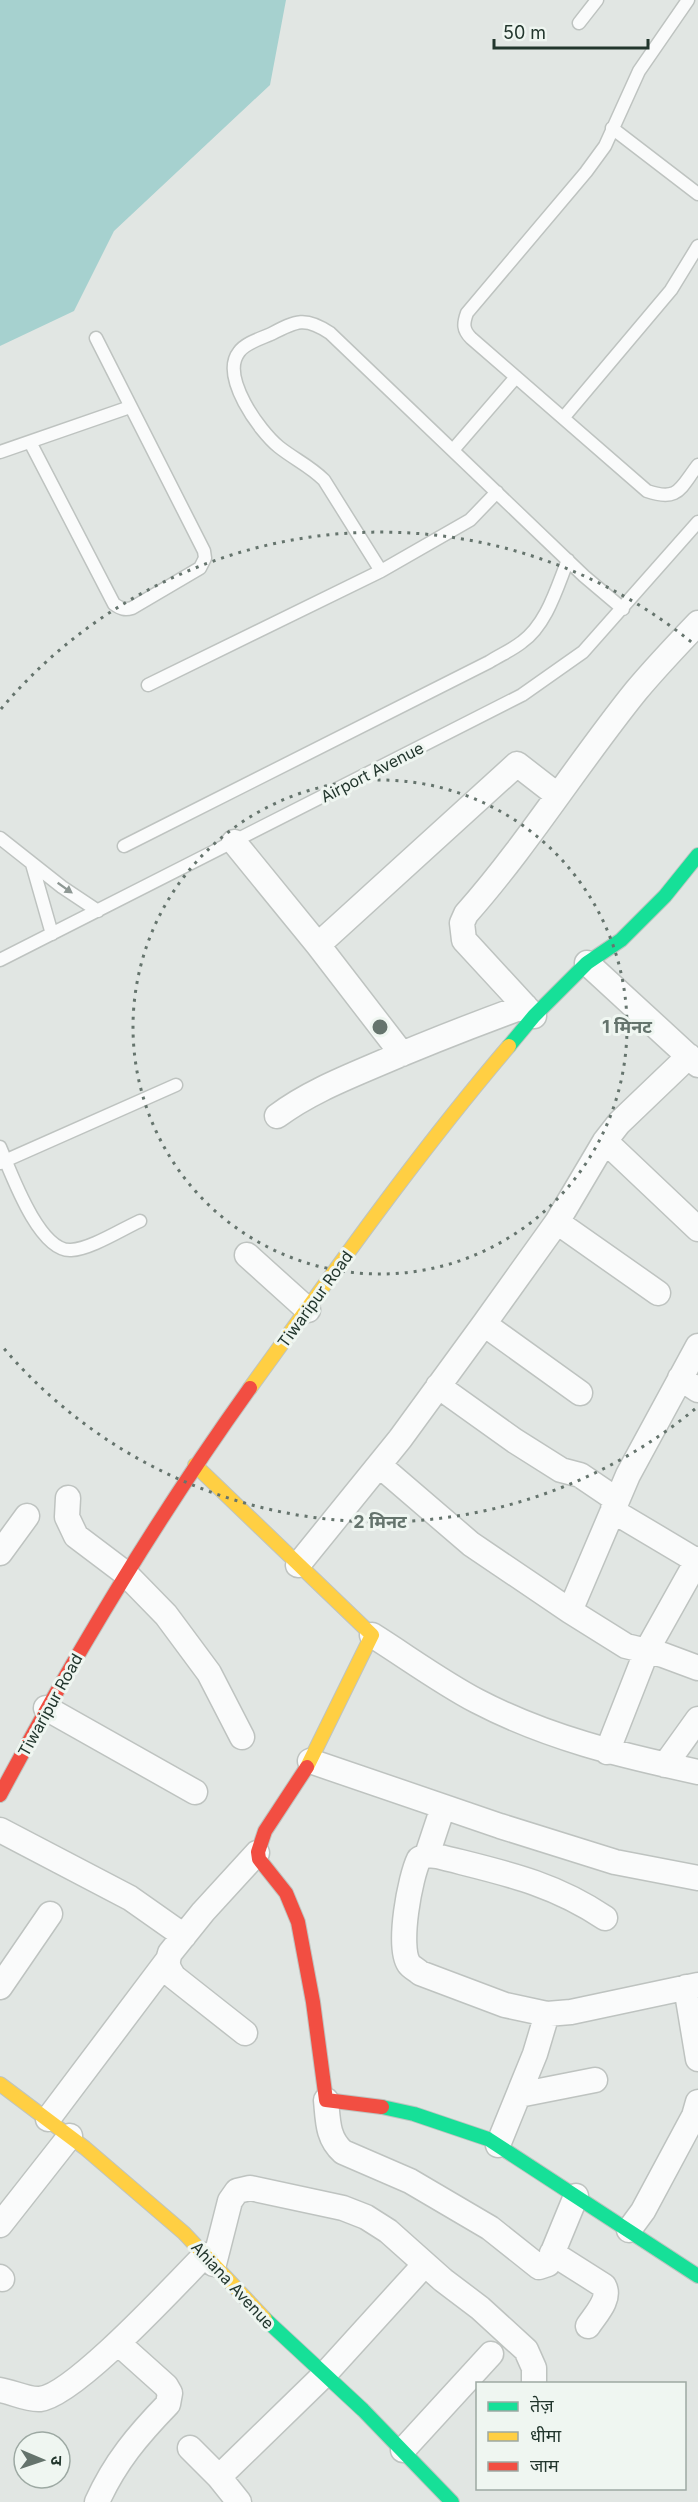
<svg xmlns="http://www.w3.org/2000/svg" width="698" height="2502" font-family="Inter,'Noto Sans Devanagari',sans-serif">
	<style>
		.water { fill: #a6d1cf }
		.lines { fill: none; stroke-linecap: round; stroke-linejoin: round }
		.lane-casing { stroke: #bec3c0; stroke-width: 15 }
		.street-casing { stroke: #bec3c0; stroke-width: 27 }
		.fast-casing { stroke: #bec4c0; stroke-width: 16 }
		.slow-casing { stroke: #bec4c0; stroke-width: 16 }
		.jam-casing { stroke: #bec4c0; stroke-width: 16 }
		.lane { stroke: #fafbfb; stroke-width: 12 }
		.street { stroke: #fafbfb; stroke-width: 24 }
		.fast { stroke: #16e098; stroke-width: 14 }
		.slow { stroke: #ffcf43; stroke-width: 14 }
		.jam { stroke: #f24e42; stroke-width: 14 }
		.oneway { fill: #8e9894 }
		.ring { fill: none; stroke: #65746d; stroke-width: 3; stroke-dasharray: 3 6 }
		.labels { text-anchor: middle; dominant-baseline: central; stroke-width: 6; stroke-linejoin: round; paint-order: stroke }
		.street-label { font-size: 16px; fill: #22362d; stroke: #eff6f1 }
		.centre { fill: #65746d; stroke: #eff6f1; stroke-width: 3 }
		.ring-label { font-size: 18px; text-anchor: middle; font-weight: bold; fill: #65746d; stroke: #eff6f1; stroke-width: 6; stroke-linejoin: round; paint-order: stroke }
	</style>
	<rect width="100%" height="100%" fill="#e1e6e3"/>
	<!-- water -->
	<path class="water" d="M0,0h286l-16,85 -156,146 -40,80 -74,35z"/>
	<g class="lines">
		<defs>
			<path id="lane" d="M688,0l-49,71 -34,75 -19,26 -119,141c-4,11 -4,17 4,25l176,153c32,11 33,-3 51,-26
				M579,23l18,-23
				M612,128l86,66
				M564,417l107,-127 27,-44
				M30,442l84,162c7,5 11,6 18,4l68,-40 5,-10 -1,-7 -108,-213
				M453,450l63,-73
				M0,452l130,-45
				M381,571l-57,-91c-14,-14 -30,-21 -45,-33 -20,-16 -59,-71 -40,-95 6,-9 23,-14 32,-18 25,-13 34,-18 59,-1l254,243 39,33
				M148,685l233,-114 89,-51 27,-28
				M0,838l62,49 36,24
				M124,846l365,-184c11,-7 23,-12 33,-20 25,-18 35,-55 46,-82
				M32,864l20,70
				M0,960l522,-265 61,-43 115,-130
				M0,1147c11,26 39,105 71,103 20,-1 51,-21 69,-29
				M0,1163l176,-78"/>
			<path id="street" d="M234,842l84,103 84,109
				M318,945l199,-181 40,31
				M587,963l111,102
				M534,1016l-70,-76 -2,-17 4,-9c62,-70 111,-150 170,-223 20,-24 41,-46 62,-68
				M277,1116c28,-21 61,-35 94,-49 51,-22 102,-42 154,-61
				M605,1141l93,88
				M557,1222l101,71
				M247,1255l61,55
				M484,1324l96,69
				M680,1378l18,12
				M438,1386l77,55 46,29 19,5 34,23 -1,13 84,50
				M379,1465l92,79 99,67 56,35 37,9 35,13
				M68,1498l-1,19 9,19 49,37 41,42 43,58 33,64
				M0,1553l27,-37
				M298,1565l102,-126 84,-115 73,-102 48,-81 14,-18 70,-67
				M570,1611l58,-136 70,-129
				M372,1635c35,22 69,47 105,66 71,37 143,54 221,71
				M46,1708l149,84
				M607,1752l40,-102 51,-91
				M310,1761l190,65 115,36 83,16
				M665,1765l33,-46
				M0,1830l130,68 54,38
				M427,1855l16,-48
				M605,1918c-55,-37 -106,-46 -168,-62l-10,-1 -8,4c-9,18 -22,88 -10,105 2,3 8,6 11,9l85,32 42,9 24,-2 127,-27
				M0,1987l50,-73
				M686,1987l12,72
				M245,2033l-71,-56c-6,-9 -8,-13 -4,-24l33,-41 54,-59
				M519,2095l76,-15
				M326,2100c2,20 1,38 17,52l67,29 80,47 49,39 9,-3 28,-68
				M48,2119l119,-158
				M498,2145l37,-91 12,-40
				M0,2225l70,-89
				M629,2230l14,-19 51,-95 4,-14
				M552,2253l52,33c7,13 -8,28 -16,40
				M214,2264l16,-63 7,-10 13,-3 93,20 23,9 22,14 55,49 37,28 46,42 8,18v13
				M0,2277l2,2
				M0,2390c13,2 27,10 40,9 35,-4 136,-115 165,-144
				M190,2448l29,29 20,25
				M403,2450l88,-96
				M219,2477l106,-103 100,-110
				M97,2502c18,-40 41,-67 71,-98l2,-11 -4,-7 -48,-43"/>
			<path id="fast" d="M509,1046l25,-30 53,-53 34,-23 44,-44 33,-41
				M382,2107l32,7 74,25 210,137
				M265,2319l98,91 89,92"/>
			<path id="slow" d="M250,1388c84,-116 166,-233 259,-342
				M195,1465l177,170 -65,132
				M0,2084l85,64 99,85 81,86"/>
			<path id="jam" d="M307,1767l-42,64 -7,21 1,7 27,34 12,29 15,80 13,98 56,7
				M0,1795c75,-141 157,-277 250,-407"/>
		</defs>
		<!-- lane casing -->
		<use href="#lane" class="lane-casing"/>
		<!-- street casing -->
		<use href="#street" class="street-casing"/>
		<!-- fast casing -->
		<use href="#fast" class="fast-casing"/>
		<!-- slow casing -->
		<use href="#slow" class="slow-casing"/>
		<!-- jam casing -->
		<use href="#jam" class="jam-casing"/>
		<!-- lane -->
		<use href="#lane" class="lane"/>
		<!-- street -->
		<use href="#street" class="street"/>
		<!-- fast -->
		<use href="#fast" class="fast"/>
		<!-- slow -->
		<use href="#slow" class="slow"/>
		<!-- jam -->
		<use href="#jam" class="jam"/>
	</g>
	<!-- one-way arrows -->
	<defs><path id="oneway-solid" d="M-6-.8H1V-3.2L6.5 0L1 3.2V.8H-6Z" transform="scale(1.5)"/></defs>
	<use class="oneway" href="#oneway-solid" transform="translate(65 888) rotate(35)"/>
	<!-- distance rings -->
	<g class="ring">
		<circle cx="380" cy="1027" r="247"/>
		<path d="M695 1409A495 495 0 0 1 1 1345M1 709A495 495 0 0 1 695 645"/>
	</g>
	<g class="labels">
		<!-- street labels -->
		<g class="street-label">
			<text transform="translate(372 772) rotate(-27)">Airport Avenue</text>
			<text transform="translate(315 1299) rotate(-54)">Tiwaripur Road</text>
			<text transform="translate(50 1705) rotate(-61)">Tiwaripur Road</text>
			<text transform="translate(233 2285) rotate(47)">Ahiana Avenue</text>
		</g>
	</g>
	<circle cx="380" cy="1027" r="9" class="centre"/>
	<g class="ring-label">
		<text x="627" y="1033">1 मिनट</text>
		<text x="380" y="1528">2 मिनट</text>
	</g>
	<!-- legend -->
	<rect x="476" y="2382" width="210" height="108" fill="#eff6f1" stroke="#9da9a3" stroke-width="1.5"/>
	<rect x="488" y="2402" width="30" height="9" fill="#16e098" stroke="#9da9a3" stroke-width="1.5"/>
	<text x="530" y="2412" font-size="18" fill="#22362d">तेज़</text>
	<rect x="488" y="2432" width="30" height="9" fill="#ffcf43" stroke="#9da9a3" stroke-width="1.5"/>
	<text x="530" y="2442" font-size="18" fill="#22362d">धीमा</text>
	<rect x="488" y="2462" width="30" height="9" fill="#f24e42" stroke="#9da9a3" stroke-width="1.5"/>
	<text x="530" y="2472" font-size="18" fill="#22362d">जाम</text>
	<!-- north arrow -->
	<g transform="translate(42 2460) rotate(92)"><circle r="28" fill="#eff6f1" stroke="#9da9a3" stroke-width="1.5"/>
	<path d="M0-4.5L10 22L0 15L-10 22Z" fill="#65746d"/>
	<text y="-9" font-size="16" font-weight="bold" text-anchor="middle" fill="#22362d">उ</text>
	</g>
	<!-- scale -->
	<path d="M494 39v9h154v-9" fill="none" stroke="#22362d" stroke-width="3"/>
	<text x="503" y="39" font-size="18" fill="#22362d" stroke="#eff6f1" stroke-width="4.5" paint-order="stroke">50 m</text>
</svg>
